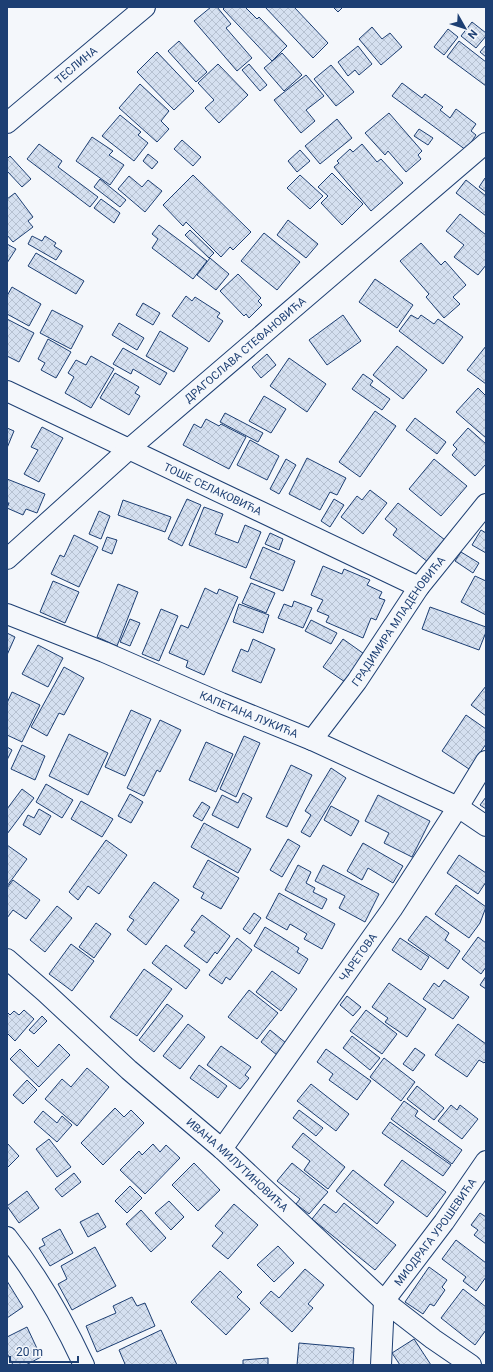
<svg xmlns="http://www.w3.org/2000/svg" width="493" height="1372" font-family="Roboto,sans-serif">
	<style>
		.building { fill: url(#building-cross-hatch); stroke: #1d3f73 }
		.lines { fill: none; stroke-linecap: round; stroke-linejoin: round }
		.minor-casing { stroke: #1d3f73; stroke-width: 22 }
		.minor { stroke: #f4f7fb; stroke-width: 20 }
		.labels { text-anchor: middle; dominant-baseline: central; stroke-width: 3; stroke-linejoin: round; paint-order: stroke }
		.street-label { font-size: 11px; fill: #1d3f73; stroke: #f4f7fb }
	</style>
	<defs>
		<pattern id="building-cross-hatch" width="8" height="8" patternUnits="userSpaceOnUse"><rect width="8" height="8" fill="#d5e0f0"/><path d="M0 0l8 8M0 8l8-8" fill="none" stroke="#b6c1d1"/></pattern>
	</defs>
	<rect width="100%" height="100%" fill="#f4f7fb"/>
	<!-- building -->
	<path class="building" d="M211,7h6l14,17 -5,4 26,30 -15,13 -43,-50z
		M225,7h20l12,12 2,-2 28,29 -15,15 -49,-52z
		M265,7h29l34,36 -15,15z
		M333,7h10l-5,5z
		M472,22l14,11v3l-10,12 -15,-12z
		M372,27l10,12 8,-6 12,14 -21,18 -22,-26z
		M448,29l10,8 -14,18 -10,-8z
		M179,41l28,31 -11,10 -28,-31z
		M459,41l27,21v24l-39,-29z
		M486,45v12l-6,-5z
		M358,46l14,18 -13,11 -4,-5 -7,6 -10,-14z
		M157,52l37,39 -20,19 -37,-38z
		M282,53l20,22 -18,16 -20,-23z
		M218,64l30,31 -29,28 -14,-15 9,-8 -16,-17z
		M249,64l18,21 -7,6 -18,-21z
		M331,65l23,27 -18,14 -22,-27z
		M306,75l18,21 -18,14 9,11 -14,12 -27,-33z
		M402,83l20,15 3,-4 18,13 -3,3 10,8 6,-9 20,15 -5,7 5,4 -10,15 -74,-54z
		M140,84l29,27 -8,10 8,8 -12,13 -38,-34z
		M389,113l33,38 -4,4 3,4 -15,13 -18,-21 -3,4 -20,-22z
		M120,115l21,17 -3,3 10,8 -14,18 -32,-25z
		M337,119l15,19 -32,26 -15,-18z
		M419,129l14,9 -5,7 -14,-9z
		M92,137l21,14 -4,4 15,10 -14,20 -34,-24z
		M182,140l19,17 -8,9 -19,-17z
		M39,144l23,17 -4,6 40,30 -8,10 -63,-48z
		M362,144l15,18 4,-3 22,24 -32,28 -37,-44 5,-4 -2,-2 13,-12 3,3z
		M300,150l10,11 -13,11 -9,-11z
		M148,154l10,8 -6,7 -9,-8z
		M10,156l21,23 -9,8 -15,-16v-12z
		M332,173l31,31 -21,21 -21,-22 7,-7 -10,-9z
		M193,175l58,57 -18,18 -3,-3 -9,10 -35,-35 -3,4 -20,-21z
		M300,175l23,21 -13,13 -23,-21z
		M129,176l13,11 6,-7 14,11 -17,21 -27,-23z
		M485,178l1,1v13l-7,-5z
		M100,179l26,21 -6,7 -26,-20z
		M466,180l20,16v20l-30,-23z
		M15,193l18,24 -5,4 5,6 -20,15 -6,-7v-36z
		M101,199l19,14 -6,10 -20,-15z
		M460,214l26,21v30l-8,10 -24,-18 10,-12 -18,-14z
		M288,220l30,24 -12,14 -29,-23z
		M159,225l48,36 -14,18 -41,-31 6,-9 -6,-5z
		M190,230l24,23 -5,5 -24,-23z
		M264,233l36,29 -23,28 -36,-29z
		M32,236l10,5 3,-5 11,7 -2,3 8,5 -6,9 -28,-16z
		M421,243l20,22 4,-4 21,24 -13,12 7,7 -16,14 -18,-21 3,-3 -29,-33z
		M7,244l9,5 -9,14z
		M36,253l48,28 -8,13 -48,-28z
		M210,258l19,16 -13,16 -19,-15z
		M238,274l23,24 -3,3 4,4 -13,13 -3,-4 -2,2 -24,-25z
		M375,279l38,26 -16,23 -38,-26z
		M12,287l29,17 -12,22 -22,-12v-18z
		M186,296l6,5 3,-4 25,16 -3,4 6,4 -14,21 -37,-26z
		M143,303l17,10 -7,12 -17,-10z
		M52,310l31,16 -12,23 -31,-16z
		M343,315l18,26 -34,24 -18,-25z
		M411,315l7,4 3,-4 13,9 4,-5 25,18 -20,27 -44,-33z
		M7,319l27,14 -15,29 -12,-6z
		M119,323l25,15 -7,12 -25,-15z
		M160,331l28,17 -14,24 -28,-16z
		M48,339l23,13 -15,26 -15,-8 4,-7 -7,-4z
		M397,346l30,24 -24,29 -30,-24z
		M486,346v38l-19,-14z
		M123,348l44,25 -7,12 -27,-16 -2,5 -18,-10z
		M267,354l9,11 -15,13 -9,-11z
		M91,356l23,13 -23,39 -26,-15 9,-16 -6,-4 8,-13 10,5z
		M289,358l37,26 -19,28 -37,-26z
		M115,373l24,14 -4,6 5,3 -11,19 -29,-17z
		M363,374l10,7 -3,4 20,14 -8,11 -30,-21z
		M478,388l8,8v42l-30,-26z
		M264,396l22,13 -15,24 -22,-12z
		M375,411l21,15 -36,51 -21,-15z
		M225,413l38,20 -5,9 -38,-20z
		M415,418l31,24 -9,12 -31,-24z
		M206,419l13,7 2,-2 25,13 -17,32 -46,-24 11,-21 7,4z
		M42,427l21,11 -24,44 -15,-8 14,-24 -7,-3z
		M7,428l7,3 -7,17z
		M468,428l18,16v20l-11,12 -23,-21 5,-6 -4,-4z
		M250,440l29,16 -12,24 -30,-15z
		M307,458l39,20 -9,17 -7,-3 -10,18 -31,-16z
		M286,459l10,6 -17,29 -9,-5z
		M434,459l33,27 -26,30 -32,-27z
		M7,479l38,15 -8,19 -11,-4 -3,6 -16,-7 2,-5h-2z
		M370,490l17,13 -24,31 -22,-17 16,-21 5,4z
		M187,499l14,6 -19,41 -14,-7z
		M334,499l10,6 -14,22 -9,-6z
		M123,500l48,17 -6,15 -47,-17z
		M398,503l47,37 -17,22 -35,-27 4,-6 -12,-10z
		M204,507l19,7 -8,20 23,9 7,-18 16,7 -15,36 -57,-23z
		M99,511l11,5 -9,23 -12,-5z
		M481,530l5,3v20l-14,-8z
		M270,533l13,6 -4,11 -14,-6z
		M74,535l24,12 -19,40 -28,-13 9,-19 4,2z
		M107,537l10,3 -5,14 -10,-4z
		M263,547l32,14 -12,30 -33,-13z
		M461,552l18,11 -6,10 -18,-12z
		M323,566l19,8 2,-5 26,11 -3,5 15,7 -3,6 6,2 -9,20 -5,-2 -8,20 -37,-16 3,-6 -12,-5 6,-11 -12,-5z
		M475,576l11,5v34l-25,-13z
		M53,581l26,11 -14,31 -25,-11z
		M251,583l24,10 -9,20 -24,-10z
		M118,584l20,8 -21,54 -20,-9z
		M205,588l12,6 2,-5 19,8 -34,78 -18,-8 2,-6 -19,-8 12,-28 7,3z
		M294,601l18,7 -9,20 -25,-10 6,-14 8,3z
		M239,604l30,11 -6,18 -30,-11z
		M430,607l56,20v5l-7,18 -57,-21z
		M161,609l17,7 -19,45 -17,-7z
		M130,619l10,4 -10,23 -10,-4z
		M311,620l26,13 -6,11 -26,-13z
		M7,633l8,4 -8,18z
		M253,639l22,10 -14,34 -29,-12 9,-22 7,3z
		M343,639l24,17 -19,28 -25,-17z
		M38,645l25,13 -15,29 -26,-13z
		M64,667l20,11 -20,37 -5,-2 -12,23 -16,-9z
		M486,686v30l-15,-11z
		M12,692l28,13 -18,37 -15,-7v-32z
		M131,710l20,9 -26,57 -20,-9z
		M466,715l20,14v15l-17,25 -27,-18z
		M160,720l21,10 -21,42 -3,-2 -13,26 -17,-8z
		M69,734l39,19 -20,42 -39,-19z
		M244,736l16,7 -24,54 -16,-8z
		M206,742l27,12 -17,38 -27,-12z
		M22,745l23,11 -10,24 -24,-11z
		M7,747l5,3 -5,10z
		M291,765l21,10 -25,52 -21,-10z
		M331,768l15,10 -36,59 -9,-5 10,-17 -6,-4z
		M46,784l27,16 -11,18 -26,-16z
		M22,789l12,9 -27,36v-25z
		M243,793l9,5 -14,30 -26,-13 10,-20 16,8z
		M130,794l13,8 -12,21 -13,-7z
		M378,795l52,26 -18,36 -28,-14 5,-10 -24,-12z
		M486,797v12l-6,-4z
		M81,801l32,18 -11,18 -31,-18z
		M202,802l8,5 -8,14 -9,-5z
		M331,806l28,15 -8,15 -27,-16z
		M39,809l12,7 -11,19 -17,-10 5,-10 6,3z
		M204,823l47,26 -13,24 -47,-26z
		M288,839l12,7 -18,31 -12,-7z
		M106,840l21,15 -28,39 -11,-8 -10,14 -9,-8z
		M363,843l40,23 -10,17 -25,-15 -6,12 -15,-9z
		M7,845l20,14 -20,27z
		M459,855l27,18v9l-8,12 -31,-21z
		M208,860l31,18 -18,31 -20,-11 3,-5 -11,-6z
		M298,865l13,7 -5,11 9,5 -2,4 14,7 -5,10 -37,-19z
		M323,865l56,29 -14,28 -26,-14 6,-12 -30,-15z
		M13,880l27,20 -14,19 -13,-9 -6,8v-30z
		M154,882l25,18 -33,45 -19,-15 7,-10 -5,-3z
		M456,885l30,22 -6,16 -11,15 -34,-24z
		M279,893l56,31 -13,25 -18,-10 3,-5 -17,-10 -3,6 -21,-12z
		M57,906l15,12 -27,34 -15,-12z
		M254,913l7,5 -11,16 -7,-5z
		M202,915l28,21 -13,18 -2,-2 -8,11 -23,-17 11,-14 -4,-2z
		M426,916l23,17 -4,7 15,11 -12,18 -40,-29z
		M96,923l15,11 -17,24 -15,-11z
		M265,927l34,21 -2,4 11,7 -9,15 -45,-28z
		M478,937l8,6v24l-5,7 -19,-15z
		M237,938l15,12 -22,30 -4,-3 -4,7 -13,-9z
		M400,938l29,19 -8,13 -29,-20z
		M71,944l23,17 -22,30 -23,-17z
		M166,945l34,25 -14,19 -34,-26z
		M144,969l28,20 -35,47 -27,-19z
		M272,971l25,18 -16,22 -25,-19z
		M486,976v13l-6,-4z
		M444,980l25,17 -16,22 -30,-20 11,-16 5,4z
		M389,983l37,26 -19,28 -22,-15 3,-4 -16,-11z
		M249,990l29,23 -21,26 -29,-22z
		M347,996l14,11 -8,9 -13,-11z
		M167,1004l16,12 -29,36 -15,-12z
		M24,1010l10,9 -19,22 -8,-8v-21l3,3 4,-4 5,4z
		M366,1010l31,24 -15,20 -32,-23z
		M42,1016l5,5 -13,13 -5,-4z
		M188,1024l17,13 -25,32 -17,-13z
		M458,1024l28,20v17l-2,2 -5,-3 -12,17 -32,-22z
		M270,1030l16,13 -9,12 -16,-13z
		M352,1036l28,22 -10,12 -27,-22z
		M59,1044l11,11 -31,32 -29,-28 10,-10 18,18z
		M221,1046l30,21 -6,8 4,3 -9,11 -33,-24z
		M415,1048l10,7 -12,16 -10,-7z
		M326,1049l45,32 -14,19 -28,-20 4,-6 -16,-12z
		M384,1058l31,24 -14,19 -31,-24z
		M199,1065l28,21 -9,12 -28,-20z
		M87,1068l22,19 -32,39 -32,-27 17,-20 9,8z
		M27,1080l10,10 -14,14 -10,-9z
		M311,1084l38,30 -13,17 -39,-30z
		M417,1086l27,22 -10,12 -27,-21z
		M404,1101l14,10 -3,5 47,34 -10,14 -61,-45z
		M451,1105l6,5 3,-5 18,14 -16,20 -24,-18z
		M115,1108l9,9 7,-7 13,13 -41,42 -22,-22z
		M299,1110l24,18 -7,8 -23,-18z
		M43,1111l14,12 5,-7 10,9 -15,17 -23,-20z
		M390,1122l61,43 -8,11 -61,-43z
		M303,1133l42,34 -17,22 -24,-19 6,-9 -18,-14z
		M49,1139l22,28 -14,10 -21,-28z
		M7,1143l12,13 -12,12z
		M153,1144l7,8 6,-7 14,13 -35,36 -25,-24 19,-19 3,4z
		M402,1160l44,32 -19,25 -43,-32z
		M194,1163l26,27 -22,21 -26,-26z
		M292,1163l36,29 -19,22 -13,-10 4,-5 -23,-18z
		M353,1170l41,32 -17,22 -41,-33z
		M74,1173l7,9 -19,15 -7,-8z
		M130,1186l12,12 -15,15 -12,-12z
		M27,1191l12,17 -20,15 -12,-17z
		M169,1201l15,16 -13,13 -16,-17z
		M344,1203l52,42 -21,25 -63,-51 12,-15 12,9z
		M234,1204l24,21 -30,34 -16,-13 11,-13 -8,-7z
		M141,1210l25,28 -15,14 -25,-28z
		M98,1213l8,14 -18,10 -8,-15z
		M480,1213l6,4v27l-12,-9 4,-5 -7,-5z
		M60,1229l13,24 -23,13 -11,-18 6,-3 -3,-6z
		M456,1240l30,23v14l-10,14 -13,-10 3,-4 -24,-18z
		M278,1246l16,17 -20,19 -17,-17z
		M95,1247l21,39 -44,24 -14,-26 9,-5 -6,-13z
		M429,1267l18,13 -5,7 3,3 -11,16 -4,-2 -7,10 -18,-12z
		M305,1269l19,16 -16,19 5,4 -21,24 -32,-29 11,-12 8,7z
		M220,1271l22,21 -5,5 13,12 -24,26 -35,-33z
		M7,1281l16,26 -16,11z
		M463,1289l23,18v23l-11,15 -34,-27z
		M132,1297l5,9 8,-3 10,23 -58,26 -11,-26 30,-13 -3,-7z
		M27,1327l14,30 -15,8h-13l-6,-12v-16z
		M161,1330l16,35h-55l3,-1 -6,-14z
		M414,1339l17,26h-31l-8,-12z
		M299,1343l55,5 -1,17h-56z
		M268,1358v7h-25v-5z"/>
	<g class="lines">
		<defs>
			<g id="minor">
				<path id="s1" d="M7,123l138,-116"/>
				<path id="s2" d="M7,391l412,196"/>
				<path id="s3" d="M7,559l122,-110 357,-306"/>
				<path id="s4" d="M7,614l97,38 117,51 91,37 146,67 28,19"/>
				<path id="s5" d="M312,740l45,-59 62,-94 67,-83"/>
				<path id="s6" d="M7,959l38,33 84,78 93,79 162,152 49,38 38,26"/>
				<path id="s7" d="M222,1149l170,-240 66,-102 28,-46"/>
				<path d="M7,1237c31,39 56,83 77,128"/>
				<path id="s8" d="M384,1301l60,-79 42,-61"/>
				<path d="M381,1365l3,-64"/>
			</g>
		</defs>
		<!-- minor casing -->
		<use href="#minor" class="minor-casing"/>
		<!-- minor -->
		<use href="#minor" class="minor"/>
	</g>
	<g class="labels">
		<!-- street labels -->
		<g class="street-label">
			<text stroke="none"><textPath href="#s1" startOffset="90">ТЕСЛИНА</textPath></text>
			<text stroke="none"><textPath href="#s3" startOffset="317">ДРАГОСЛАВА СТЕФАНОВИЋА</textPath></text>
			<text stroke="none"><textPath href="#s2" startOffset="228">ТОШЕ СЕЛАКОВИЋА</textPath></text>
			<text stroke="none"><textPath href="#s5" startOffset="147">ГРАДИМИРА МЛАДЕНОВИЋА</textPath></text>
			<text stroke="none"><textPath href="#s4" startOffset="262">КАПЕТАНА ЛУКИЋА</textPath></text>
			<text stroke="none"><textPath href="#s7" startOffset="235">ЧАРЕТОВА</textPath></text>
			<text stroke="none"><textPath href="#s6" startOffset="309">ИВАНА МИЛУТИНОВИЋА</textPath></text>
			<text stroke="none"><textPath href="#s8" startOffset="86">МИОДРАГА УРОШЕВИЋА</textPath></text>
		</g>
	</g>
	<!-- border -->
	<rect width="493" height="1372" fill="none" stroke="#1d3f73" stroke-width="16"/>
	<!-- north arrow -->
	<g transform="translate(465 28) rotate(129)" stroke="#f4f7fb" stroke-width="3" paint-order="stroke">
	<path d="M0-3L7 15L0 10L-7 15Z" fill="#1d3f73"/>
	<text y="-6" font-size="11" font-weight="bold" text-anchor="middle" fill="#1d3f73">N</text>
	</g>
	<!-- scale -->
	<path d="M10 1356v6h68v-6" fill="none" stroke="#1d3f73" stroke-width="2"/>
	<text x="16" y="1356" font-size="12" fill="#1d3f73" stroke="#f4f7fb" stroke-width="3" paint-order="stroke">20 m</text>
</svg>
